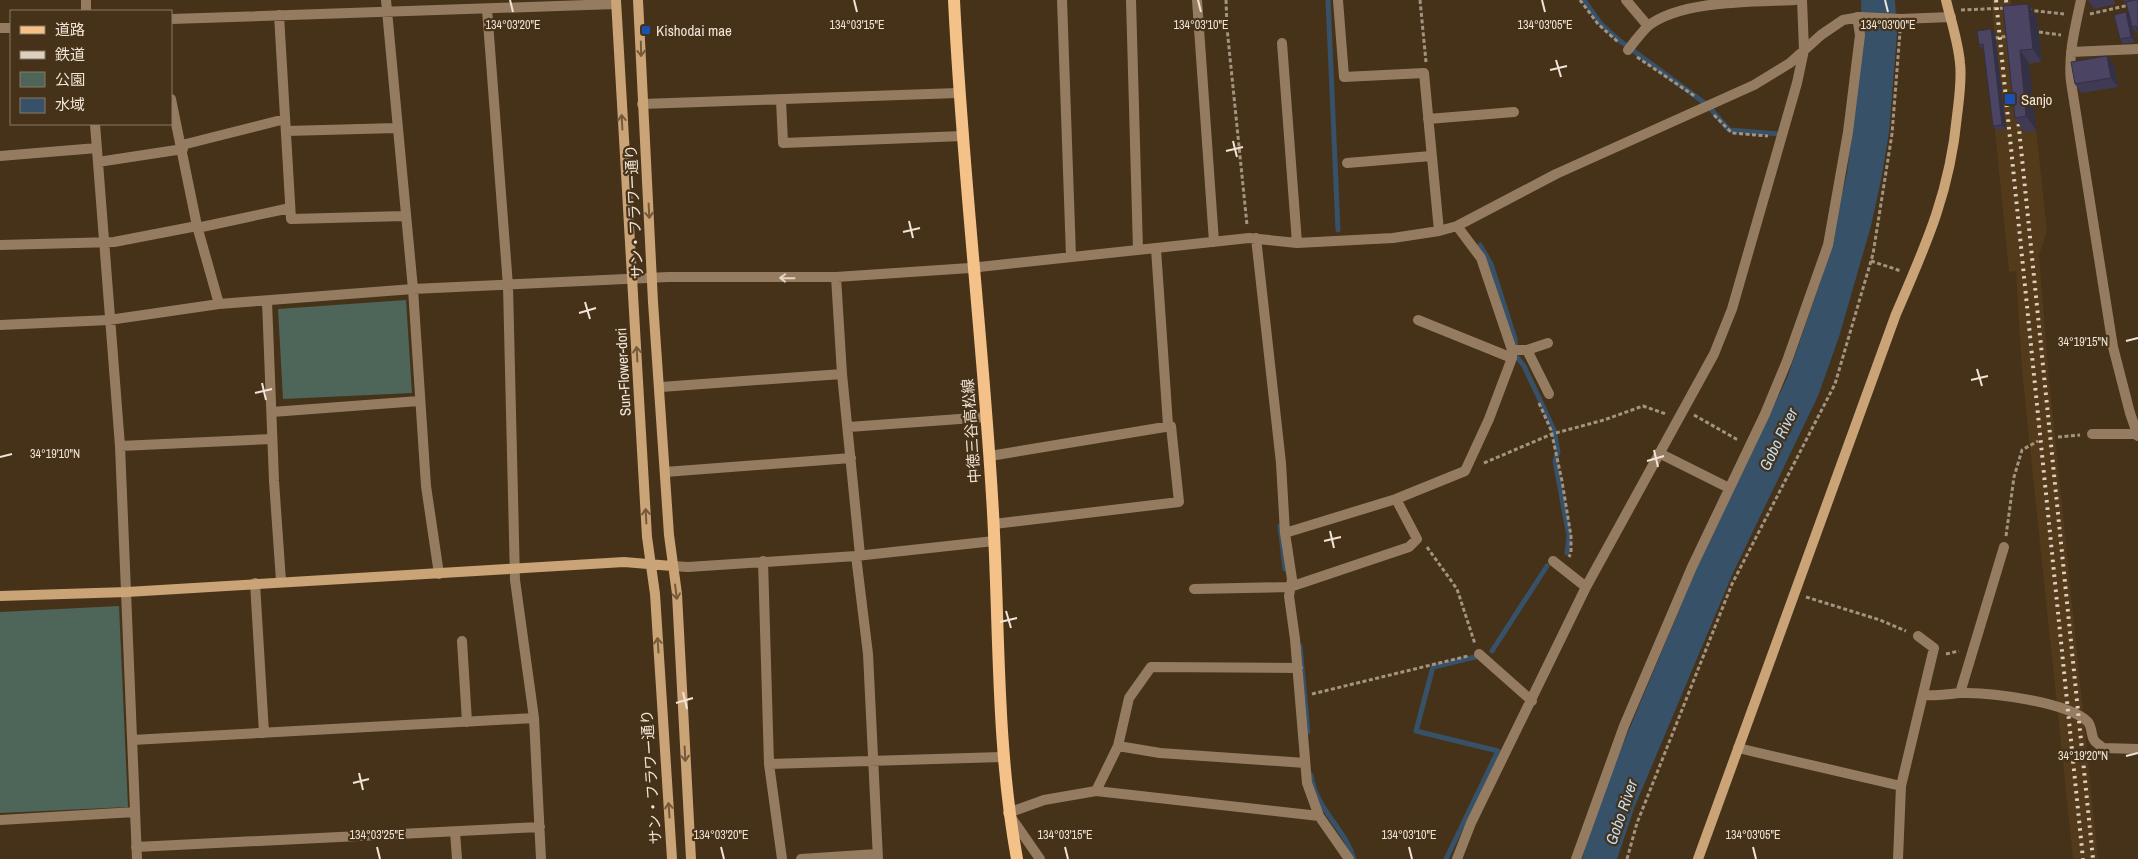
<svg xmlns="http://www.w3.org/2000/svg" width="2138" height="859" font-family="'Archivo Narrow','Noto Sans JP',sans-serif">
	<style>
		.built { fill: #523a1b }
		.park { fill: #4d6659 }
		.water { fill: #365168 }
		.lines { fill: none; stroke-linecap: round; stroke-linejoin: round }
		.stream { stroke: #365168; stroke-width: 5 }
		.path { stroke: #a39380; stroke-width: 3; stroke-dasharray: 4 2.5; stroke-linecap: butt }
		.street { stroke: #957c61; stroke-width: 10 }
		.secondary { stroke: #caa377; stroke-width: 10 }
		.primary { stroke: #f4c188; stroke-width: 12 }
		.rail { stroke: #ded0c1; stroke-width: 4; stroke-dasharray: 2.5 5; stroke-linecap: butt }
		.wall { fill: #403a54 }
		.shaded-wall { fill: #343045 }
		.building { fill: #4b4462; stroke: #343045 }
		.oneway { stroke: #745a3a }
		.oneway2 { stroke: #e3d4c4 }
		.ticks { fill: none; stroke: #f1e4d6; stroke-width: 2 }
		.transit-dot { fill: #1a4fb4; stroke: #453219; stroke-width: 2 }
		.labels { text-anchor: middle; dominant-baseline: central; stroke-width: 4.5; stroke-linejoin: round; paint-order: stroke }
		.poi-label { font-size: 15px; fill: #f1e4d6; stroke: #453219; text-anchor: start }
		.street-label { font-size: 15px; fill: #f1e4d6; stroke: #453219 }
		.water-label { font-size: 16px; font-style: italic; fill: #bedcf6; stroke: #453219 }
		.ticks-label { font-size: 12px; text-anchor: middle; fill: #f1e4d6; stroke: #453219; stroke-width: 4.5; stroke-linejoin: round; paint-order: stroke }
	</style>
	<rect width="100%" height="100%" fill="#453219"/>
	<!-- built -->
	<path class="built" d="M1992,0h19v8l26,10 2,14 3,30 -13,2 18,167 -8,24 9,113 50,491h-25l-51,-488 -6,-100 -7,1 -22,-223h-5l-2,-14 14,-2z"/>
	<!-- park -->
	<path class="park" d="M406,300l6,93 -129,6 -5,-90z
		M119,606l9,201 -128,6v-201z"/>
	<!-- water -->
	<path class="water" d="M1861,0h34l2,33 -8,100 -8,47 -10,46 -32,111 -21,59 -85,177 -98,233 -18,53h-35l17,-58 99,-236 89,-187 36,-104 24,-101 15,-125z"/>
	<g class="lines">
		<!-- stream -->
		<path class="stream" d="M1328,0l10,230
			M1584,0l16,23 20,18 86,63
			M1709,107l20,23 50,4
			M1480,245l11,19 24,75 1,17 8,10 30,64 4,22 -3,9 14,75 -2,17
			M1280,526l5,43
			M1300,646l8,86
			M1492,651l55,-85
			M1311,775c5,35 34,53 43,84
			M1446,859l52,-108 -82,-20 17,-64 42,-10"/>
		<!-- path -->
		<path class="path" d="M1226,0l1,28 20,197
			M1420,0l6,62
			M1580,0l18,24 20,18
			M1961,10l46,-2
			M2028,10l36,4
			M2090,14l48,-11
			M2039,32l22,3
			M1995,38l13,-2
			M1637,57l59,40
			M1714,115l18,18 36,3
			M1871,261l30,10
			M1539,403l12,27 11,51 9,55v17l-2,4
			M1694,415l44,25
			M2058,437l22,-2
			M1484,463l68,-29 52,-14 39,-14 23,8
			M2006,536l8,-59 8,-27 16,-9
			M1427,547l30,42 18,55
			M1806,597l74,23 26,11
			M1946,654l13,-3
			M1312,694l156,-38
			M1627,859l10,-36 95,-239 103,-200 38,-130 19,-120 8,-102"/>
		<!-- street -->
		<path class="street" d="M86,0v11
			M386,0l27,289 13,197 13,88
			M1062,0l9,256
			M1131,0l7,250
			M1197,0l17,242
			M1338,0l6,77 80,-4 15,158
			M1626,0l22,26
			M2081,0c-6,28 -13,54 -10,82l42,265 17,66 8,23
			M487,9l21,277 7,294 19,138 7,141
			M279,15l12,204 114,-3
			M171,19l445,-15
			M0,28h11
			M1282,43l15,200
			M1628,50c6,-8 13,-17 20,-24 33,-26 105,-24 147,-26
			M2071,52l67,-3
			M171,99l26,127 22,78
			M781,100l2,43 180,-7
			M642,104l316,-11
			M1428,119l86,-7
			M95,124l25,322 17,413
			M286,131l111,-3
			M182,145l103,-26
			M0,156l97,-8
			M98,162l85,-13
			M1347,163l84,-7
			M197,228l93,-20
			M1256,238l25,225 4,70 7,46 -3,17 6,43 12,144 12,33 30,43
			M0,245l114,-3 83,-16
			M1156,249l12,176
			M836,277l6,97 18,181
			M267,301l7,180 7,100
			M1418,320l94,38
			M0,325l109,-5 110,-16 194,-15 255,-12h168l134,-9 279,-30 48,5 96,-5 46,-7 18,-5 99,-52 198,-89 36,-22 31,-28 22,-15 17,-3 41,2 50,-2
			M1512,350h15l21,-7
			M1527,350l22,44
			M661,387l181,-13
			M272,412l147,-11
			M849,427l138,-10
			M2092,434h45
			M120,446l152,-7
			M1659,453l70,35
			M990,456l181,-30 8,76 -185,22
			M665,472l186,-14
			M1285,533l111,-34 69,-28 24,-52 23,-61v-8l-31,-92 -24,-32
			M856,556l12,98 10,205
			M763,561l6,203 13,95
			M1553,561l33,26
			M672,566l16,1 168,-11 138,-15
			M255,583l9,150
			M1194,589l96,-2 119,-40 8,-8 -21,-40
			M462,641l5,81
			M1479,654l53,47
			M1960,693l44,-146
			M1923,695c14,1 25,-1 38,-2 29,-1 107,9 127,29 4,5 3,13 6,18 2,3 7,6 9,8l35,1
			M132,740l402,-22
			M1118,746l42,7 145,10
			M1738,748l163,38 -3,73
			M769,764l233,-7
			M1901,786l33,-138 -16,-12
			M1096,791l22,-45 11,-48 22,-31 147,1
			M0,820l135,-8
			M455,832l2,27
			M136,847l404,-20
			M801,859l76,-5
			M1040,859l-32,-46 36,-13 52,-9 223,25
			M1457,859l14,-36 115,-236 128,-233 18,-45 65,-226 7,-33 -2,-50
			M1576,859l48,-133 68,-159 73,-153 22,-53 41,-116 20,-113 12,-97 -3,-18"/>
		<!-- secondary -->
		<path class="secondary" d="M616,0l31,537 8,57 17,265
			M638,0l15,302 16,233 8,59 14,265
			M0,596l127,-4 497,-30 48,4
			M1698,859l198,-545c30,-69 54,-122 61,-198 2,-17 5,-36 3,-53 -2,-22 -9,-42 -14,-63"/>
		<!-- primary -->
		<path class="primary" d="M954,0c8,166 28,331 38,496 8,122 3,243 25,363"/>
		<!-- rail -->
		<path class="rail" d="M1996,0l87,859
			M2006,0l2,20
			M2017,109l76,750"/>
	</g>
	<!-- wall -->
	<path class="wall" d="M2088,0h26l1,4 -21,5z
		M2123,0h10l-8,2z
		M2138,0v35l-6,-8z
		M2003,6l34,12 5,44 -13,1 7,67 -12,2 -9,-14z
		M2129,16l6,26 -12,2 -3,-5z
		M1995,33l11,96 -10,1 -3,-4 -9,-77h-2l-3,-4z
		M2107,56l7,9 4,22 -37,6 -6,-9z"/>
	<!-- shaded-wall -->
	<path class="shaded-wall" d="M2028,4l9,14 5,44 -9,-13z
		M2126,12l3,4 6,26 -4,-5z
		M1991,29l4,4 11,96 -4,-4z
		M2020,50l9,13 7,67 -10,-14z
		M2107,56l7,9 4,22 -7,-9z"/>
	<!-- building -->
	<path class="building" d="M2135,0h3v33l-2,-7 -4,1 -6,-25z
		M2028,4l5,45 -13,1 6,66 -11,2 -12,-112z
		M2126,12l5,25 -11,2 -6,-24z
		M1991,29l11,96 -9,1 -10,-82 -4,1 -2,-14z
		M2107,56l4,22 -36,6 -4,-22z"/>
	<!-- one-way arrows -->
	<defs><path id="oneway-shaft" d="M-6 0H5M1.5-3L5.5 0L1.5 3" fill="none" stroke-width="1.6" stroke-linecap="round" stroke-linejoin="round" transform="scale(1.25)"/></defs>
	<g class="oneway">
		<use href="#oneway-shaft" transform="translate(641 49) rotate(89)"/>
		<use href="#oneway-shaft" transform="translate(622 122) rotate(-93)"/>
		<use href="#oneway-shaft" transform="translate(649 211) rotate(87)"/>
		<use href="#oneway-shaft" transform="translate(637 354) rotate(-93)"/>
		<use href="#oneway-shaft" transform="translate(646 516) rotate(-93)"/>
		<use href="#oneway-shaft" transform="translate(676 592) rotate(83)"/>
		<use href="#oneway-shaft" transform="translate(658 645) rotate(-94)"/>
		<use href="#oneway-shaft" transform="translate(685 754) rotate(87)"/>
		<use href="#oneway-shaft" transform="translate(669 810) rotate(-94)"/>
	</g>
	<use class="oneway2" href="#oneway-shaft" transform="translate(787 278) rotate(-179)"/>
	<!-- ticks -->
	<path class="ticks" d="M510,0l3,12M854,0l3,12M1198,0l3,12M1542,0l3,12M1885,0l3,12M1556,60l5,17M1550,70l17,-4M1233,141l4,16M1226,151l17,-4M909,221l4,17M903,232l17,-4M585,302l5,17M579,313l17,-5M2126,341l12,-3M1977,369l5,17M1971,380l17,-4M262,383l4,17M255,393l17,-4M1654,450l4,17M0,457l12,-3M1647,461l17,-5M1330,531l4,17M1324,541l17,-4M1006,611l5,17M1000,622l17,-4M683,692l4,17M676,703l17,-5M2126,756l12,-3M359,773l4,17M353,783l16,-4M377,847l3,12M721,847l3,12M1065,847l3,12M1409,847l3,12M1753,847l3,12"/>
	<!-- markers -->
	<g class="transit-dot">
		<rect x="641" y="25" width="10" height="10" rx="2.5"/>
		<rect x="2004" y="93" width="12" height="12" rx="2.5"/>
	</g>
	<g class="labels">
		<!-- poi labels -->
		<g class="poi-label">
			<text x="656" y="30">Kishodai mae</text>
			<text x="2021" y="99">Sanjo</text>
		</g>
		<!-- street labels -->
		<g class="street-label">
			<text transform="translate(634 212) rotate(-93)">サン・フラワー通り</text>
			<text transform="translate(623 372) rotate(-93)">Sun-Flower-dori</text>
			<text transform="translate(971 431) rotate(-94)">中徳三谷高松線</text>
			<text transform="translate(651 777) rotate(-94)">サン・フラワー通り</text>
		</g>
		<!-- water labels -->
		<g class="water-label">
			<text transform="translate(1778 439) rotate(-64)">Gobo River</text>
			<text transform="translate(1621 812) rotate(-71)">Gobo River</text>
		</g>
	</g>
	<g class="ticks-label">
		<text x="513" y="29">134°03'20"E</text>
		<text x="857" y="29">134°03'15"E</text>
		<text x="1201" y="29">134°03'10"E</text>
		<text x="1545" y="29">134°03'05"E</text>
		<text x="1888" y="29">134°03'00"E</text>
		<text x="2083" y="346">34°19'15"N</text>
		<text x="55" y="458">34°19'10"N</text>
		<text x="2083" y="760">34°19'20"N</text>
		<text x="377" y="839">134°03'25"E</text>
		<text x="721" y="839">134°03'20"E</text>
		<text x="1065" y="839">134°03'15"E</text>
		<text x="1409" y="839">134°03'10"E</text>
		<text x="1753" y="839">134°03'05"E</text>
	</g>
	<!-- legend -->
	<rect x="10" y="10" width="162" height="115" fill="#453219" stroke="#8a7965"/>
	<rect x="20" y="26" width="25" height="8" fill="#f4c188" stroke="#8a7965"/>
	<text x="55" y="35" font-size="15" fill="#f1e4d6">道路</text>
	<rect x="20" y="51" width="25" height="8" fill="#ded0c1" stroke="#8a7965"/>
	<text x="55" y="60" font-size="15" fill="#f1e4d6">鉄道</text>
	<rect x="20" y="72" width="25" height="15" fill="#4d6659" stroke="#8a7965"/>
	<text x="55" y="85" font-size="15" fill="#f1e4d6">公園</text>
	<rect x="20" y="98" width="25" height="15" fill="#365168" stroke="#8a7965"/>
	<text x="55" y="110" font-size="15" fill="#f1e4d6">水域</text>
</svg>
